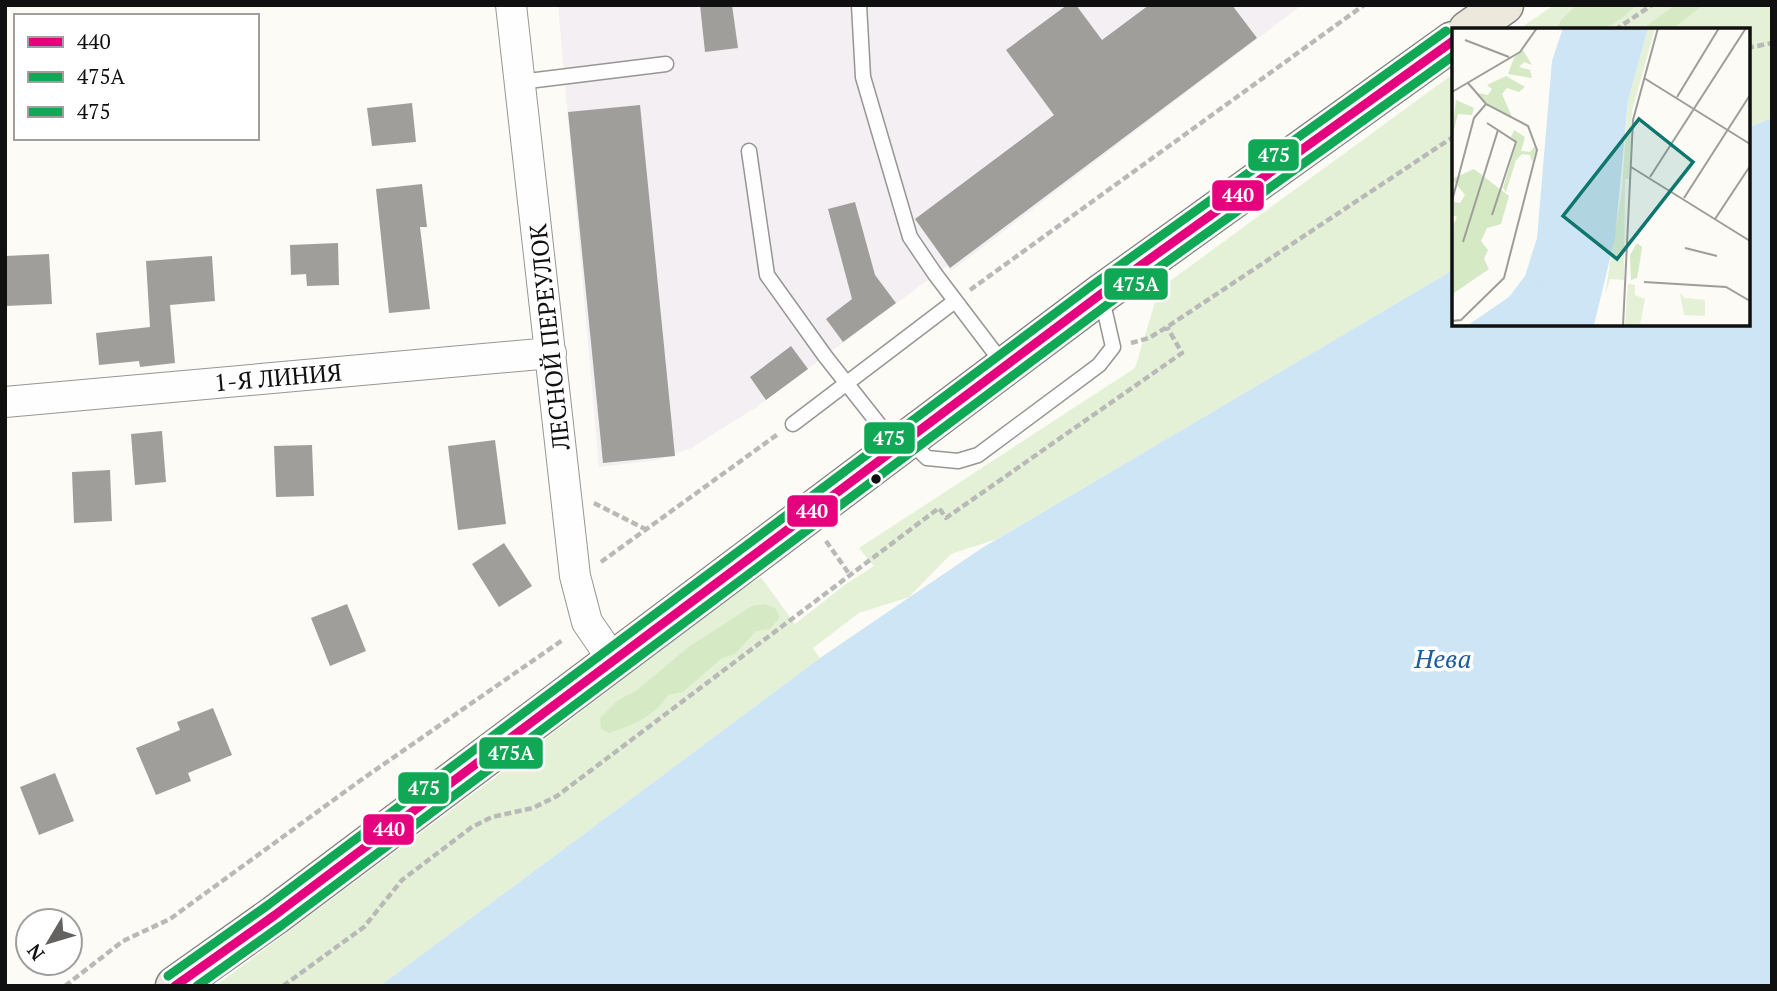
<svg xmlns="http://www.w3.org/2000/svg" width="1777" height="991" font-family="'PT Serif',serif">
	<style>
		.industrial { fill: #f4eff2 }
		.green { fill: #e4f1d7 }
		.forest { fill: #d4e9c4 }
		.water { fill: #cde5f5 }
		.building { fill: #a09e9b }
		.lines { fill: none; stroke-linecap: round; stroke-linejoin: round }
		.lane-casing { stroke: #969694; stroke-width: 17 }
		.street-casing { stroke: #969694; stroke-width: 32 }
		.primary-casing { stroke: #848381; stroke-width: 41 }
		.path { stroke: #b9b9b8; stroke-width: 4.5; stroke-dasharray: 7 3.5; stroke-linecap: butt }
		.lane { stroke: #fffefe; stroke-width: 14 }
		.street { stroke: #fffefe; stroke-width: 30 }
		.primary { stroke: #ece9dc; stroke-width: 38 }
		.bus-1-casing { stroke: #fff; stroke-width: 14 }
		.bus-2-casing { stroke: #fff; stroke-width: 14 }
		.bus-3-casing { stroke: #fff; stroke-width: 14 }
		.bus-1 { stroke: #e5007d; stroke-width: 9 }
		.bus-2 { stroke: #10a855; stroke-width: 9 }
		.bus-3 { stroke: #10a855; stroke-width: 9 }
		.bus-dot { fill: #101010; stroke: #fff; stroke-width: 2.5 }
		.labels { text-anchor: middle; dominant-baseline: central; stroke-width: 7; stroke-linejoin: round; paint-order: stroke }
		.street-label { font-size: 24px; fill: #101010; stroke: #fff }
		.water-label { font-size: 26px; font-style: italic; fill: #1a5da1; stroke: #fff }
		.inset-river { fill: none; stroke: #cde5f5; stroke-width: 3.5 }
		.inset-road { fill: none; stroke: #9e9d9a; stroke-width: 2 }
		.view { fill: #0f766e; fill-opacity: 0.15; stroke: #0f766e; stroke-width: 3.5 }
		.inset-edge { fill: none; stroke: #101010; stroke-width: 3.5 }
		.line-badge { stroke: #fff; stroke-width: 2.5 }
		.badge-label { font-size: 19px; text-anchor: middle; font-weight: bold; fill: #fff }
	</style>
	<rect width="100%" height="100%" fill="#fcfbf6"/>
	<!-- industrial -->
	<path class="industrial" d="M558,5h744l-351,266 -4,-5 -192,142 -64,40 -33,12 -59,7z"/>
	<!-- green -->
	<path class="green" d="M1554,5h218v113l-25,10v-98h-229z
		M1453,74v196l-456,269 -46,15 -42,43 -50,16 -46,35 7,10 -440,328h-165l278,-207 246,-188 22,-14 34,47 51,-40 28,-18 -15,-18 276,-180 24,-79z"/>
	<!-- forest -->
	<path class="forest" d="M1577,5h59c-31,31 -39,25 -80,25l5,-10z
		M1675,5h28l-32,25h-30z
		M765,604l10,4 5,9 -10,12 -14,2 -21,23 -13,4 -39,34 -15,3c-14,22 -34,29 -58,38l-9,-4 -1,-11 17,-17 20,-11 53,-44 62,-40z"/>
	<!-- water -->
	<path class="water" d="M1772,118v868h-1392l440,-328 162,-110 471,-278v54h294v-196z"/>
	<!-- building -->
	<path class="building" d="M700,5h32l6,43 -33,4z
		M1067,5h9l26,35 47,-35h83l25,33 -307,230 -35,-49 139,-104 -48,-65z
		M412,103l4,39 -44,4 -5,-38z
		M640,105l35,351 -72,7 -35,-351z
		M422,184l5,43h-7l10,82 -41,4 -13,-124z
		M855,202l20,73 21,28 -53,39 -17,-23 26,-20 -24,-90z
		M338,243l1,42 -32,1 -1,-12 -15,1 -1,-30z
		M49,254l3,50 -47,2v-50z
		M212,256l3,45 -45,4 5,58 -35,4 -1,-6 -40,4 -3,-32 54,-6 -4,-66z
		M791,346l17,23 -42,31 -16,-23z
		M162,431l4,51 -31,3 -4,-51z
		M495,440l11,84 -48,6 -10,-84z
		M312,445l2,51 -38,1 -2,-51z
		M110,470l2,51 -38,2 -2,-51z
		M504,543l28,43 -33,21 -27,-43z
		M347,604l19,47 -36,15 -19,-48z
		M213,708l19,47 -44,18 3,8 -35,14 -20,-47 44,-18 -3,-8z
		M55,773l19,48 -35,14 -19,-48z"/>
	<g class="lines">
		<defs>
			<path id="lane" d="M859,5l4,72 47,160 25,37 69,91
				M520,82l146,-18
				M749,151l18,124 58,81 71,90
				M793,424l162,-123
				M909,440l18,18 31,3 20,-6 121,-90 14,-18 -11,-48"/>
			<path id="street" d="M511,5l64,571 12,46 26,38
				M5,402l546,-49"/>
			<path id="primary" d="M1468,30l36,-25
				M175,986l100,-71 826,-621 352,-253"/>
		</defs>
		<!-- lane casing -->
		<use href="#lane" class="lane-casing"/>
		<!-- street casing -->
		<use href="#street" class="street-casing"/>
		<!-- primary casing -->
		<use href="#primary" class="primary-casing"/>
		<!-- path -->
		<path class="path" d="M1615,30l37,-25
			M1747,48l25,-5
			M970,290l394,-285
			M1131,343l18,-5 18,-11 286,-190
			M594,503l53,27
			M826,541l24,34
			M601,562l177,-128
			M65,986l58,-45 47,-22 191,-139 203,-141
			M283,986l81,-59 38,-47 70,-53 20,-10 41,-9 24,-12 382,-288 7,10 236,-165 -15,-26"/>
		<!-- lane -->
		<use href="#lane" class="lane"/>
		<!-- street -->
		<use href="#street" class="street"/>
		<!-- primary -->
		<use href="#primary" class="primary"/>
		<defs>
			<path id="bus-1" d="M175,986l100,-71 826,-621 352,-253"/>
			<path id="bus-2" d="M197,986l85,-61 826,-621 345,-248"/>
			<path id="bus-3" d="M168,976l100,-71 826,-621 352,-253"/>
		</defs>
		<!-- bus-1 casing -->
		<use href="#bus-1" class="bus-1-casing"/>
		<!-- bus-2 casing -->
		<use href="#bus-2" class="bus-2-casing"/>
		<!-- bus-3 casing -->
		<use href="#bus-3" class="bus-3-casing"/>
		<!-- bus-1 -->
		<use href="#bus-1" class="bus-1"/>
		<!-- bus-2 -->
		<use href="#bus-2" class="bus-2"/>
		<!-- bus-3 -->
		<use href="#bus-3" class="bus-3"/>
	</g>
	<!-- markers -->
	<circle class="bus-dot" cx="876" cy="479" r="6"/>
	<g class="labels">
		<!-- street labels -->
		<g class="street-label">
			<text transform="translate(549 337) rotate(-96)">ЛЕСНОЙ ПЕРЕУЛОК</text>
			<text transform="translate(278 377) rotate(-5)">1-Я ЛИНИЯ</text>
		</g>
		<!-- water labels -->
		<g class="water-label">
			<text x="1443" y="658">Нева</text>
		</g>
	</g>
	<!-- overview -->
	<g transform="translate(1452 28)">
		<rect width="298" height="298" fill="#fcfbf6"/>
		<path d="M196,0h7l-23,83 -3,68h-4l-1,101 -14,-1 -5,16 17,-105 6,-89zM176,256l7,1v10l10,4 -5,26 -15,1zM228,265l5,5 20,2v16l-21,-1z" fill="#e4f1d7"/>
		<path d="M71,22l9,15 -8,-3 -5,5 11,3 2,8 -24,-4 6,-16zM54,48l19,11 -6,5 -12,-4 -5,6 10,23 -27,-15 -7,-9 10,2 4,-6 -5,-4zM4,72l18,8 -2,7 -14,-1 -6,22zM62,102l11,7 -4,14 9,1 5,-6 1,4 -4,12 -2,-7 -8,-1 -6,6 -10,32 -3,-4 14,-46 -6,-5zM22,141l35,27 -8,28 -14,4 -6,13 7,9 -4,9 5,10 -35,24 -2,9v-74l5,-11 -5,-2v-23l2,10 6,1 5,-8 -13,-16zM185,215l5,4 -2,14 -3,17 -6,2 -1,-25z" fill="#d4e9c4"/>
		<path d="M111,0h85l-20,73 -13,137 -21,87h-126l41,-28 16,-21 12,-38 15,-177z" fill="#cde5f5"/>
		<path class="inset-river" d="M73,298l34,-87 43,-211"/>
		<path class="inset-road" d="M13,12l44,17M192,50l106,66M0,64l68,-40 17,-24M225,69l42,-69M35,95l29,19 -24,73M179,139l119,74M198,149l96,-149M232,170l66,-103M0,173l22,-83 12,-14M263,191l35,-53M11,214l35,-112M233,220l32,8M192,254l82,5 24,14M0,293l9,-1 43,-42 33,-128 -9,-24 -42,-22 -18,-21M171,298l10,-206 25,-92"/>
		<path class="view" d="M187,91l54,43 -76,97 -54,-43z"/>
		<rect width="298" height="298" class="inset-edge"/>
	</g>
	<g class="line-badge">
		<rect x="1247" y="138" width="53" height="34" rx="7" fill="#10a855"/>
		<rect x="1211" y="179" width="54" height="33" rx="7" fill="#e5007d"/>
		<rect x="1103" y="267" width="66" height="34" rx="7" fill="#10a855"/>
		<rect x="863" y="421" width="53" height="34" rx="7" fill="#10a855"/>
		<rect x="786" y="494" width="53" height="34" rx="7" fill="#e5007d"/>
		<rect x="478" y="736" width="66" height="34" rx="7" fill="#10a855"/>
		<rect x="397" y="771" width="53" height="34" rx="7" fill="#10a855"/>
		<rect x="362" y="813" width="53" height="33" rx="7" fill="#e5007d"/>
	</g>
	<g class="badge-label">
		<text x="1274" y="162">475</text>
		<text x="1238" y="202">440</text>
		<text x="1136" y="291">475А</text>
		<text x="889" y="445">475</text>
		<text x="812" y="518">440</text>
		<text x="511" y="760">475А</text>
		<text x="424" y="795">475</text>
		<text x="389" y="836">440</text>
	</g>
	<!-- border -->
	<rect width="1777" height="991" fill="none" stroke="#101010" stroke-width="14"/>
	<!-- legend -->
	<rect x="14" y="14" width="245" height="126" fill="#ffffff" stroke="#9f9f9f" stroke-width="2"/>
	<rect x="28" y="37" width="35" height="10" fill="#e5007d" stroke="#9f9f9f" stroke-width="2"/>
	<text x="77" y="49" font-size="21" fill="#101010">440</text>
	<rect x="28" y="72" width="35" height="10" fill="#10a855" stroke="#9f9f9f" stroke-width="2"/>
	<text x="77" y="84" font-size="21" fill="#101010">475А</text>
	<rect x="28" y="107" width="35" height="10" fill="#10a855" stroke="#9f9f9f" stroke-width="2"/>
	<text x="77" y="119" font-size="21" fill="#101010">475</text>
	<!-- north arrow -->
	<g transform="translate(49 942) rotate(232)"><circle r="33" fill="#ffffff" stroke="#9f9f9f" stroke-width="2"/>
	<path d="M0-5L12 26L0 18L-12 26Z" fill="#636260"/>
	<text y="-10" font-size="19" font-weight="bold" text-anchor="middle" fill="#101010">N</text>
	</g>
</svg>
